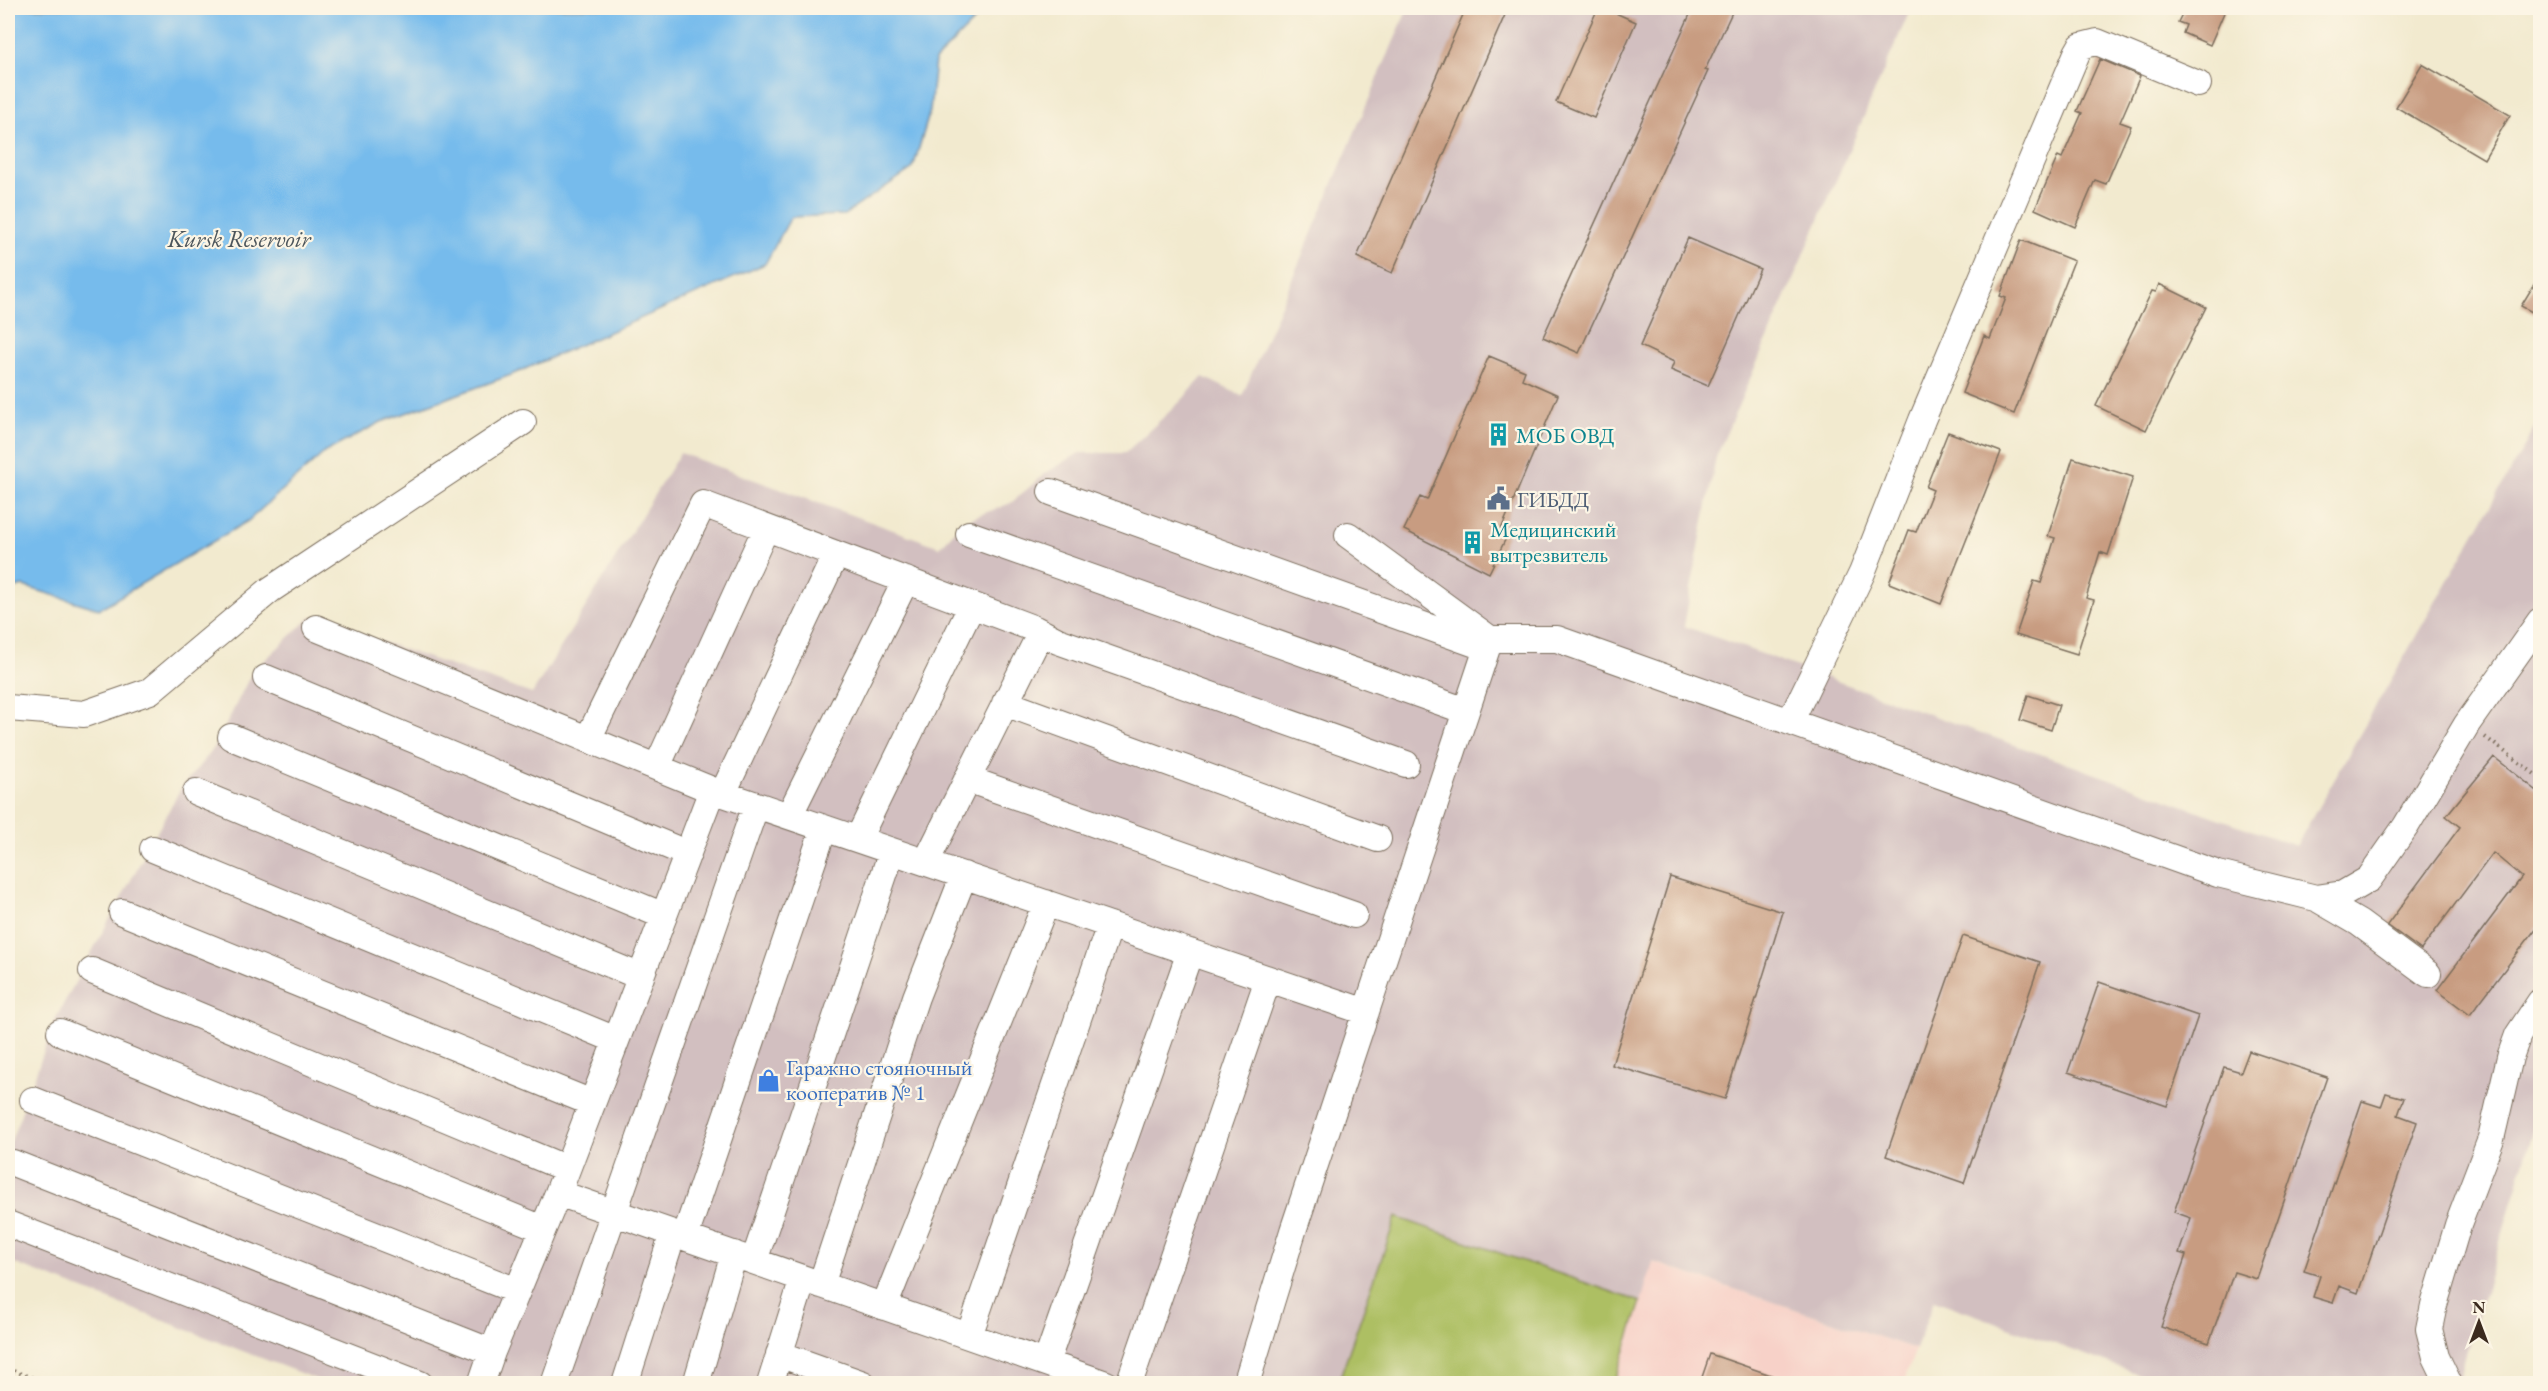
<svg xmlns="http://www.w3.org/2000/svg" width="2548" height="1391" font-family="'EB Garamond',serif">
	<style>
		.built { fill: #f7d1c8 }
		.industrial { fill: #d2bfc0 }
		.green { fill: #adbf63; stroke: #747440; stroke-width: 1.5 }
		.water { fill: #76bbec; stroke: #587285; stroke-width: 1.5 }
		.building { fill: #c89c81 }
		.lines { fill: none; stroke-linecap: round; stroke-linejoin: round }
		.minor-casing { stroke: #7b6d5c; stroke-width: 28 }
		.path { stroke: #7b6d5c; stroke-width: 4; stroke-dasharray: 1.5 4.5; stroke-linecap: butt }
		.minor { stroke: #fff; stroke-width: 26 }
		.labels { text-anchor: middle; dominant-baseline: central; stroke-width: 4.5; stroke-linejoin: round; paint-order: stroke }
		.culture-label { font-size: 22px; fill: #0d838f; stroke: #fcf5e5; text-anchor: start }
		.service-label { font-size: 22px; fill: #4e5e75; stroke: #fcf5e5; text-anchor: start }
		.shop-label { font-size: 22px; fill: #366cbe; stroke: #fcf5e5; text-anchor: start }
		.water-label { font-size: 24px; font-style: italic; fill: #4d565c; stroke: #fcf5e5 }
	</style>
	<rect width="100%" height="100%" fill="#fcf5e5"/>
	<filter id="ink" filterUnits="userSpaceOnUse"><feTurbulence type="fractalNoise" baseFrequency=".0167" numOctaves="2"/><feDisplacementMap in="SourceGraphic" scale="12" xChannelSelector="R" yChannelSelector="G"/><feConvolveMatrix kernelMatrix="1 2 1 2 8 2 1 2 1" color-interpolation-filters="sRGB"/></filter>
	<filter id="wash" filterUnits="userSpaceOnUse"><feTurbulence type="fractalNoise" baseFrequency=".008" numOctaves="4" result="noise"/><feDisplacementMap in="SourceGraphic" scale="24" xChannelSelector="R" yChannelSelector="G"/><feGaussianBlur stdDeviation="1.35" result="paint"/><feColorMatrix in="noise" values="0 0 0 0 0 0 0 0 0 0 0 0 0 0 0 0 0 1.4 0 .05"/><feComposite in="paint" operator="in"/></filter>
	<g filter="url(#wash)">
		<rect width="100%" height="100%" fill="#f2eacf"/>
		<!-- built -->
		<path class="built" d="M1652,1262l264,87 -13,34 -289,1z"/>
		<!-- industrial -->
		<path class="industrial" d="M1408,8h503l-195,449 -32,169 612,220 244,-427v690l-81,268 13,6h-309l-229,-83 -18,49 -263,-87 -12,40 -245,-85 -58,167 -1012,-1 -318,-122v-112l49,-133 124,-228 34,-41 37,-75 59,-55 221,77 148,-241 260,94 24,-26 47,-18 35,-30 33,-20h46l56,-52 22,-24 39,19z"/>
		<!-- green -->
		<path class="green" d="M1396,1217l245,85 -27,81h-276z"/>
		<!-- water -->
		<path class="water" d="M8,8h979l-52,52 -5,51 -17,57 -69,47 -53,2 -26,47 -254,111 -130,47 -56,30 -77,69 -149,88 -76,-23 -15,4z"/>
		<g id="blocks">
			<!-- building -->
			<path class="building" d="M1466,8h42l-116,265 -35,-16z
				M1598,8h6l32,14 -42,96 -38,-16z
				M1693,8h41l-29,62 3,1 -129,282 -36,-16z
				M2185,8h41l-16,37 -27,-12 3,-8 -8,-3z
				M2100,59l40,17 -20,46 11,4 -25,58 -11,-4 -20,47 -40,-18 23,-53 4,2 20,-45 -5,-2z
				M2422,64l88,51 -26,44 -88,-52z
				M1688,238l72,31 -52,117 -37,-16 3,-8 -34,-16z
				M2021,240l53,21 -60,153 -52,-21 22,-57 6,3 16,-41 -6,-2z
				M2541,273v44l-20,-11z
				M2159,284l47,23 -60,123 -50,-24 56,-115 4,1z
				M1489,356l36,15 -3,8 36,16 -58,137 7,4 -18,37 -85,-43 16,-33 7,3z
				M1948,432l53,20 -60,152 -52,-21 20,-53 7,2 17,-42 -7,-3z
				M2073,458l60,19 -25,78 -8,-3 -14,46 8,2 -17,54 -61,-19 18,-54 7,2 14,-45 -7,-2z
				M2028,695l31,10 -8,25 -31,-10z
				M2494,757l47,37v128l-71,93 -33,-25 85,-113 -29,-24 -72,97 -34,-25 73,-98 -14,-11z
				M1670,877l113,35 -58,187 -113,-34z
				M1963,936l77,26 -76,221 -78,-27z
				M2099,982l99,34 -31,90 -99,-34z
				M2249,1051l78,26 -70,202 -23,-7 -25,71 -48,-16 25,-72 -7,-2 12,-35 -17,-6 50,-145 17,5z
				M2386,1093l18,5 -6,17 19,7 -59,171 -19,-7 -6,17 -20,-6 7,-21 -16,-5 58,-170 19,6z
				M1710,1354l78,27v2h-88z"/>
		</g>
	</g>
	<g filter="url(#ink)">
		<use href="#blocks" fill-opacity="0" stroke="#7b6d5c" stroke-width="1.5"/>
		<g class="lines">
			<defs>
				<path id="minor" d="M1051,492l436,156
					M969,534l497,177
					M316,628l396,162
					M1490,639h67l661,235 98,24 27,-4 26,-15 37,-53 61,-102 73,-103
					M266,678l422,176
					M1005,703l373,136
					M8,708l76,6 66,-23 120,-101 253,-168
					M1790,722l72,-149 60,-153 155,-367 4,-7 16,-4 101,42
					M231,737l433,179
					M588,739l115,-235 332,125 23,12 348,123
					M657,767l109,-239
					M967,779l387,136
					M196,792l445,185
					M723,793l113,-239
					M789,816l117,-236
					M858,839l114,-234
					M153,849l463,191
					M926,862l115,-230
					M2316,898l43,25 69,51
					M122,912l470,191
					M92,971l475,198
					M60,1032l483,197
					M33,1100l484,191
					M13,1163l479,189 66,-159
					M8,1224l412,160
					M685,1237l139,-409
					M754,1261l138,-410
					M821,1285l95,-288 48,-122
					M884,1307l162,-404
					M969,1336l141,-411
					M779,1354l84,30
					M1046,1363l144,-411
					M481,1384l11,-32
					M554,1384l202,-579
					M625,1384l48,-151
					M696,1384l38,-130
					M770,1384l33,-105
					M1106,1384l-548,-191 154,-403 654,222
					M1129,1384l139,-405
					M1246,1384l47,-153 197,-592 -142,-104
					M2449,1384l-13,-27 -7,-28 5,-24 24,-80 33,-86 19,-82 8,-22 22,-33"/>
			</defs>
			<!-- minor casing -->
			<use href="#minor" class="minor-casing"/>
			<!-- path -->
			<path class="path" d="M2485,737l55,41
				M8,1369l42,15"/>
			<!-- minor -->
			<use href="#minor" class="minor"/>
		</g>
	</g>
	<!-- icons -->
	<defs>
		<symbol id="building-bare" viewBox="-9 -9 18 18"><path d="M-4-6H4V6H1V3H-1V6H-4ZM-2.5-4.3h1.7v1.8h-1.7ZM.8-4.3h1.7v1.8H.8ZM-2.5-1h1.7V.8h-1.7ZM.8-1h1.7V.8H.8Z" fill="#0f9aa8" stroke="#fcf5e5" stroke-width="2.5" paint-order="stroke"/></symbol>
		<symbol id="civic-bare" viewBox="-9 -9 18 18"><path d="M-.6-6.5H3V-4.5H.6V-3L4-1V1h2V6H-6V1h2V-1L-.6-3ZM-1.2 2.5V6h2.4V2.5Z" fill="#5c6f8a" stroke="#fcf5e5" stroke-width="2.5" paint-order="stroke"/></symbol>
		<symbol id="shop-bare" viewBox="-9 -9 18 18"><path d="M-5-2.5h2.3a2.7 3.5 0 0 1 5.4 0H5L5.5 6h-11ZM-1.5-2.5h3a1.5 2.3 0 0 0-3 0Z" fill="#3f7fe0" stroke="#fcf5e5" stroke-width="2.5" paint-order="stroke"/></symbol>
	</defs>
	<g fill-rule="evenodd">
		<use href="#building-bare" x="1482" y="418" width="33" height="33"/>
		<use href="#civic-bare" x="1482" y="482" width="33" height="33"/>
		<use href="#building-bare" x="1456" y="526" width="33" height="33"/>
		<use href="#shop-bare" x="752" y="1064" width="33" height="33"/>
	</g>
	<g class="labels">
		<!-- culture labels -->
		<g class="culture-label">
			<text x="1516" y="435">МОБ ОВД</text>
			<text x="1490" y="529">Медицинский<tspan x="1490" dy="25">вытрезвитель</tspan></text>
		</g>
		<!-- service labels -->
		<g class="service-label">
			<text x="1517" y="499">ГИБДД</text>
		</g>
		<!-- shop labels -->
		<g class="shop-label">
			<text x="786" y="1067">Гаражно стояночный<tspan x="786" dy="25">кооператив № 1</tspan></text>
		</g>
		<!-- water labels -->
		<g class="water-label">
			<text x="239" y="238">Kursk Reservoir</text>
		</g>
	</g>
	<!-- margin -->
	<rect width="2548" height="1391" fill="none" stroke="#fcf5e5" stroke-width="30"/>
	<!-- north arrow -->
	<g transform="translate(2479 1322)" stroke="#fcf5e5" stroke-width="4.5" paint-order="stroke">
	<path d="M0-4.5L10 22L0 15L-10 22Z" fill="#3b2a1e"/>
	<text y="-9" font-size="16" font-weight="bold" text-anchor="middle" fill="#3b2a1e">N</text>
	</g>
</svg>
